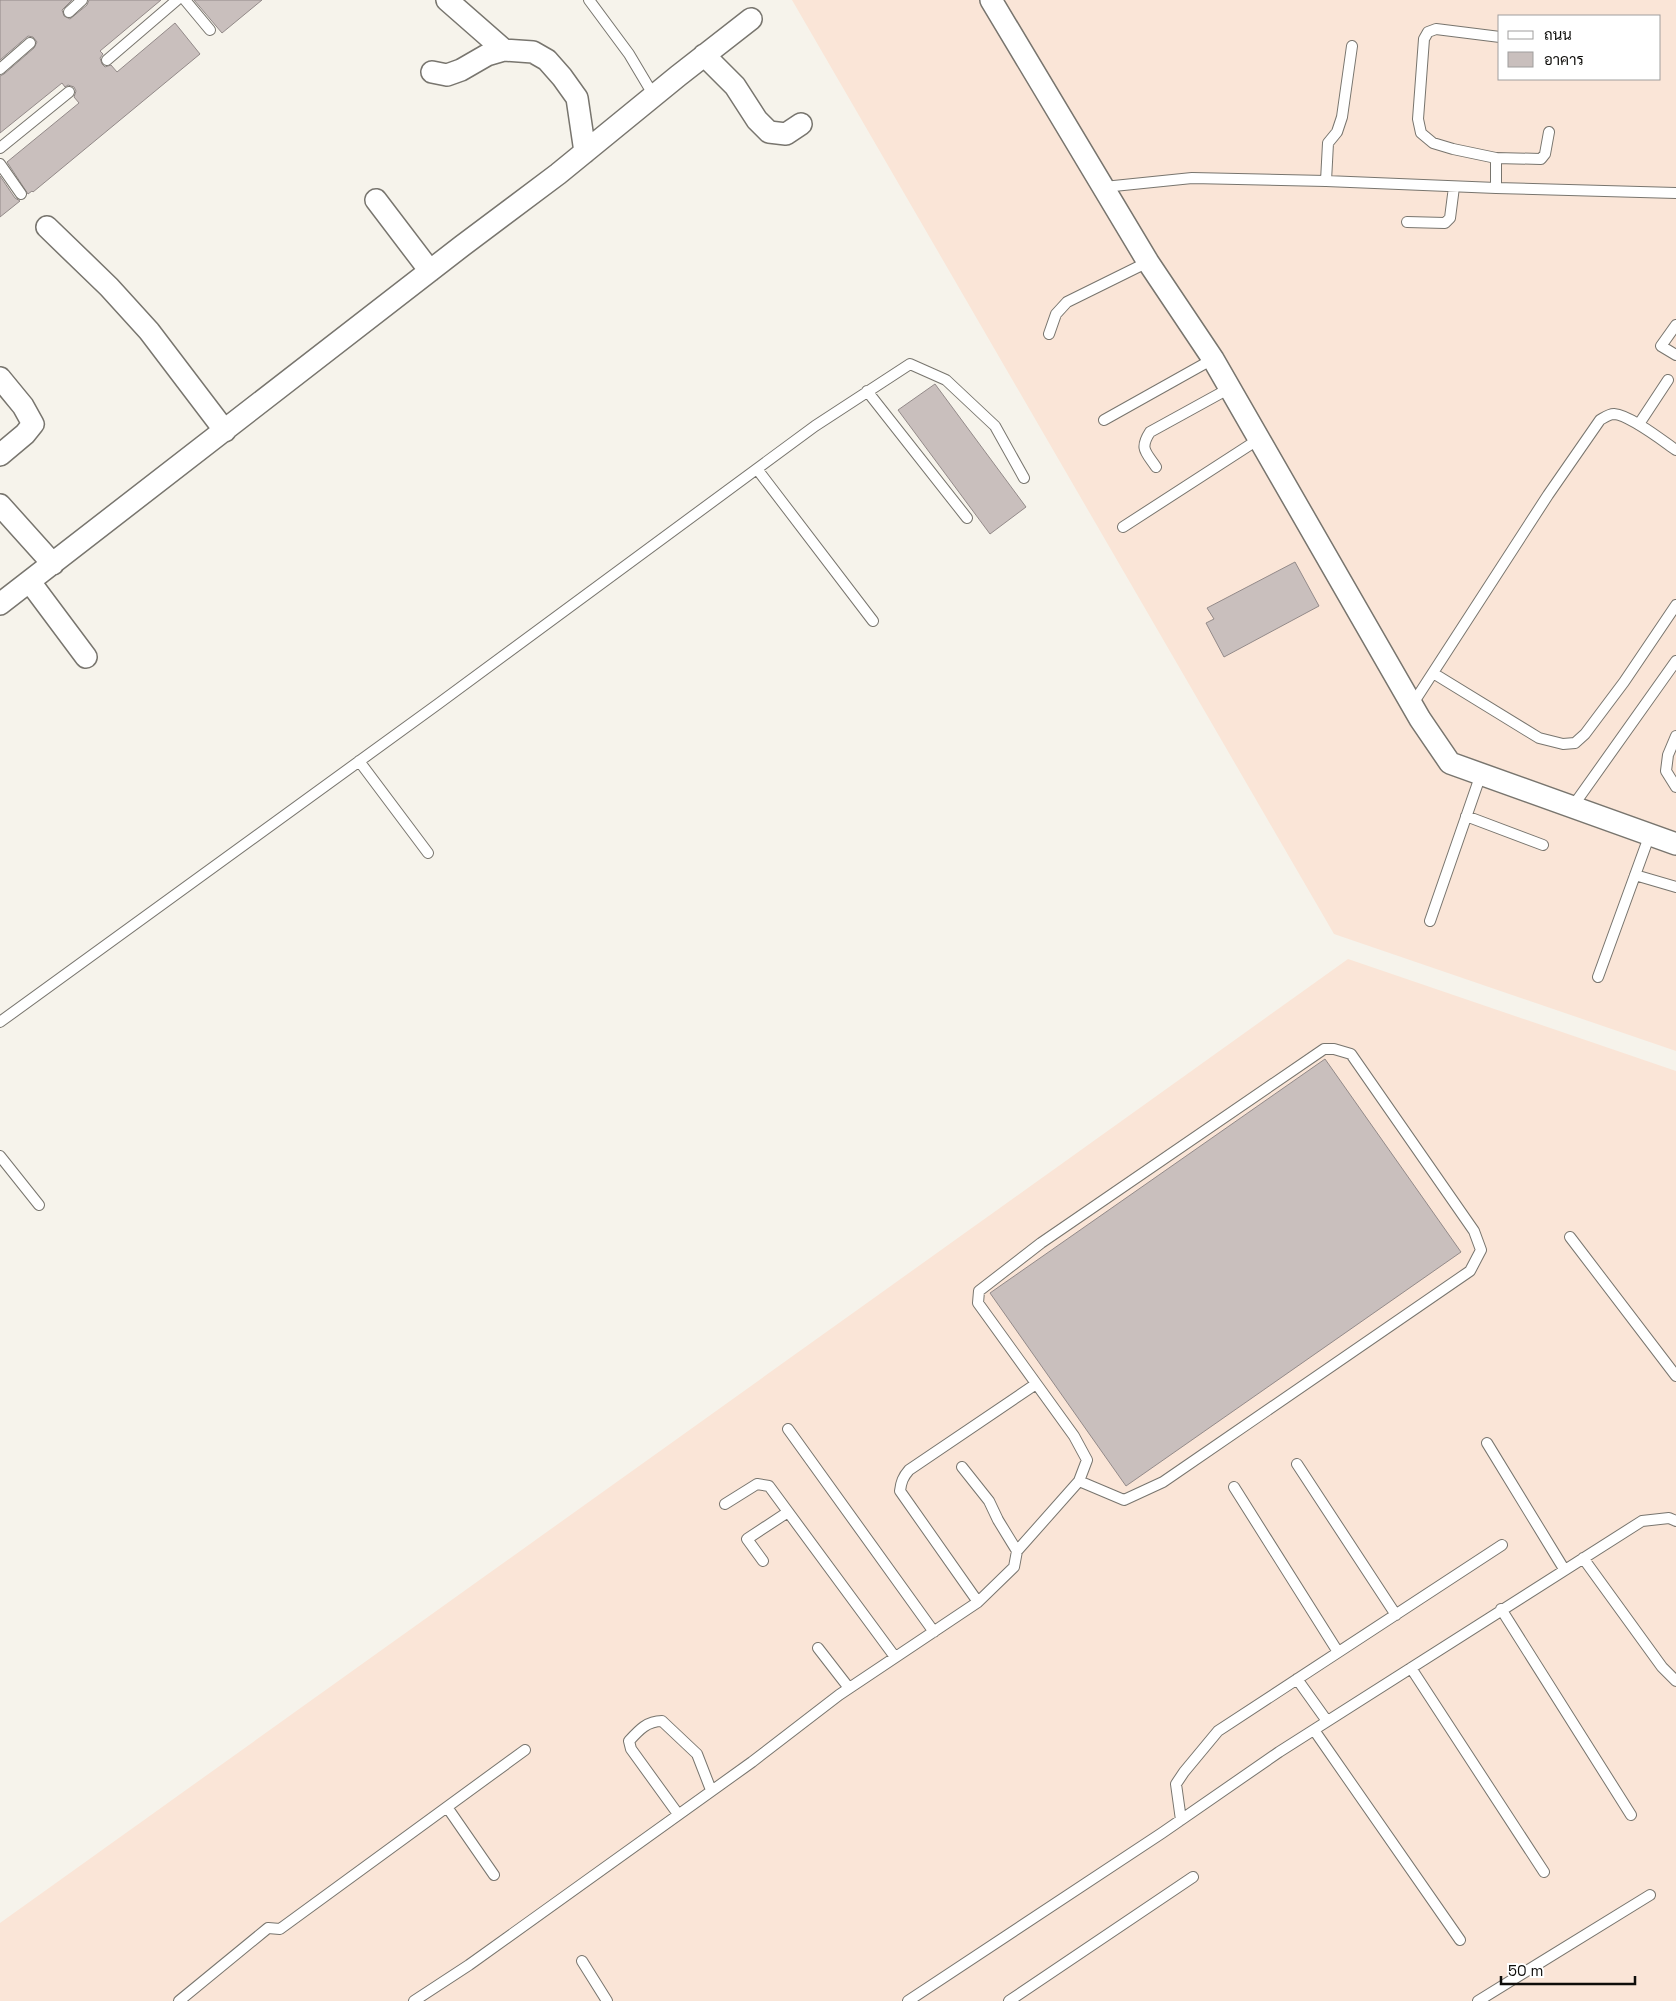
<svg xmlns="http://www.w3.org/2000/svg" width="1676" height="2001" font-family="'Space Grotesk',Sarabun,sans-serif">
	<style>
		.industrial { fill: #fae5d7; fill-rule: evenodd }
		.building { fill: #c9bfbd; stroke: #938a89 }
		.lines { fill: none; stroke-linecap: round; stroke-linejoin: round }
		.service-casing { stroke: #78756e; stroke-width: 12 }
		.minor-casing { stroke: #78756e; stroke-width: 24 }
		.service { stroke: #fff; stroke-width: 10 }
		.minor { stroke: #fff; stroke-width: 21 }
	</style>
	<rect width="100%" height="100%" fill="#f6f3eb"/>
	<!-- industrial -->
	<path class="industrial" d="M792,0h884v1051l-342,-117zM1500,16h160v63h-160z
		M1348,959l328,112v930h-1676v-78z"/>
	<!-- building -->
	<path class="building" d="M0,0h72l-10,10 2,6 6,3 17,-14 2,-5h72l-61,51 3,3 -3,4 2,6 3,3 6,-2 6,7 58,-49 25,31 -167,138 -1,-1 -4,3 -21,-32 72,-59 -5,-6 2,-6 -2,-4 -6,-2 -3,2 -3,-4 -62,50v-57l4,-2 30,-26 3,-6 -4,-5 -5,-1 -28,24z
		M194,0h68l-40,33z
		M0,176l15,22 5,3 -20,16z
		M935,384l91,123 -36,27 -92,-124z
		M1295,562l24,44 -95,51 -18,-34 8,-4 -7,-11z
		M1325,1059l136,193 -335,234 -136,-193z"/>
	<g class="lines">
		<defs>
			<path id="service" d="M185,0l25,30
				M589,0l40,54 25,42
				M69,12l13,-12
				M107,60l70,-60
				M0,69l30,-26
				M0,148l69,-56
				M1496,158l45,1 4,-5 4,-22
				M0,164l21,30
				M1326,181l2,-38 9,-11 5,-15 10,-71
				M1104,187l88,-9 134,3 170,7 180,5
				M1496,188v-30l-43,-9 -20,-6 -12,-10 -3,-14 6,-80 4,-7 8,-3 64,8
				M1407,222l38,1 5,-5 4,-31
				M1676,325l-15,21 15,9
				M1049,334l7,-20 11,-12 81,-40
				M867,391l100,127
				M1104,420l109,-61
				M1639,424l29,-44
				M1156,467c-10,-15 -17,-18 -6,-35l80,-44
				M757,469l116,152
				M1123,527l136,-88
				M1433,673l106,65 24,6 12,-1 10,-9 39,-52 52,-77
				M1412,705l136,-210 52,-75c5,-3 9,-6 14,-6 16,1 49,27 62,36
				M1676,736l-8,19 -2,16 10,16
				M359,761l69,92
				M1573,806l103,-145
				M1466,816l77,29
				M1635,875l41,12
				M1430,921l51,-147
				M1598,977l52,-143
				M0,1022l438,-318 377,-278 95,-62 36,16 49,46 29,52
				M1324,1049h10l17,5 123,177 7,19 -11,21 -307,211 -39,18 -45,-19 8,-21 -13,-24 -96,-133 1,-12 62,-48z
				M0,1156l39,49
				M1570,1237l106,139
				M788,1429l146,203
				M1487,1443l77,126
				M1297,1464l99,151
				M1234,1487l104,165
				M725,1504l32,-20 12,2 126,171
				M1017,1551l62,-70
				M1583,1558l79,109 14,14
				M763,1561l-16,-22 41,-27
				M978,1602l-78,-111c1,-9 3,-14 9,-21l127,-86
				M1501,1609l130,206
				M818,1648l31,40
				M1411,1668l133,204
				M1297,1679l30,42
				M1314,1730l146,210
				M447,1807l47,68
				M678,1814l-47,-65 -2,-8c10,-11 18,-20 33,-20l35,33 14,36
				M1181,1820l-5,-36 8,-12 34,-41 284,-186
				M582,1961l25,40
				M179,2001l89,-73 12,1 245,-179
				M414,2001l55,-36 283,-203 87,-67 139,-93 36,-35 3,-16 -19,-31 -9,-19 -27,-34
				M908,2001l254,-168 117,-81 363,-231 27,-3 7,3
				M1009,2001l184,-124
				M1478,2001l172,-106"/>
			<path id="minor" d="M447,0l57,50 29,2 14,8 15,17 15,21 8,54
				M991,0l157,262 65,97 207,360 30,44 226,81
				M704,55l31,31 22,34 12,12 17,2 15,-10
				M432,72l15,3 14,-5 26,-15 17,-5
				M376,200l54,71
				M47,227l62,60 40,44 76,100
				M0,378l23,28 10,18 -8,10 -25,21
				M0,505l53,59
				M30,582l56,75
				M0,604l462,-358 96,-72 120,-98 73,-57"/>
		</defs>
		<!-- service casing -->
		<use href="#service" class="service-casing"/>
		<!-- minor casing -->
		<use href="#minor" class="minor-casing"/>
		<!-- service -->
		<use href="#service" class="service"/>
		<!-- minor -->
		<use href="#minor" class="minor"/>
	</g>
	<!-- legend -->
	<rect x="1498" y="15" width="162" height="65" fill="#ffffff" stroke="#9f9e9d"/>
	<rect x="1508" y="31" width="25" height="8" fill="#ffffff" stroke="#9f9e9d"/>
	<text x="1544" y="40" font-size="15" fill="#0e0d0a">ถนน</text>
	<rect x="1508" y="52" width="25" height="15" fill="#c9bfbd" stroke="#9f9e9d"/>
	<text x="1544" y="65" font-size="15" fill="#0e0d0a">อาคาร</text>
	<!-- scale -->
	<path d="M1501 1976v8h134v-8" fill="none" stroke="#0e0d0a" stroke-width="2.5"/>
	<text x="1508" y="1976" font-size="15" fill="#0e0d0a" stroke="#ffffff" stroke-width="4" paint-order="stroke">50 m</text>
</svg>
